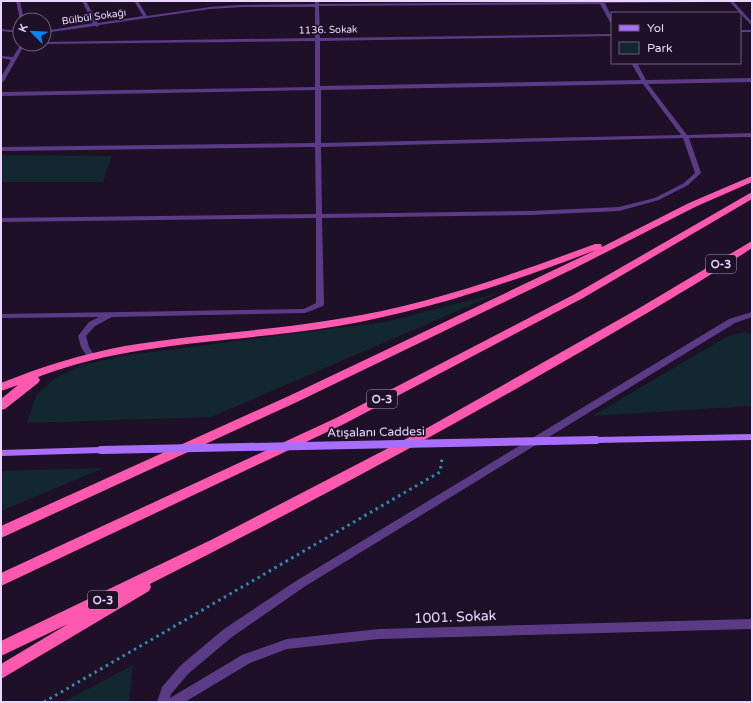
<svg xmlns="http://www.w3.org/2000/svg" width="753" height="703" font-family="'Varela Round',sans-serif">
	<style>
		.green { fill: #132731 }
		.lines { fill: none; stroke-linecap: round; stroke-linejoin: round }
		.path { stroke: #308cb9; stroke-width: 3; stroke-dasharray: 2.5 4; stroke-linecap: butt }
		.minor { fill: #5b3b86; fill-rule: evenodd }
		.secondary { fill: #a96efe; fill-rule: evenodd }
		.trunk { fill: #fe58af; fill-rule: evenodd }
		.secondary-bridge { stroke: #a96efe; stroke-width: 8 }
		.labels { text-anchor: middle; dominant-baseline: central; stroke-width: 3.5; stroke-linejoin: round; paint-order: stroke }
		.far-street-label { font-size: 10px; fill: #ead6ff; stroke: #1d1027 }
		.shield { fill: #1d1027; stroke: #ac9bbe; stroke-width: 1 }
		.shield-label { font-size: 11px; font-weight: bold; fill: #ead6ff }
		.street-label { font-size: 12px; fill: #ead6ff; stroke: #1d1027 }
		.near-street-label { font-size: 14px; fill: #ead6ff; stroke: #1d1027 }
	</style>
	<rect width="100%" height="100%" fill="#1d1027"/>
	<!-- green -->
	<path class="green" d="M1,155l111,1 -9,26h-102z
		M499,293l-288,124 -184,6 9,-28 18,-16 28,-14 46,-10 257,-33z
		M745,332l7,2v72l-160,10 136,-80z
		M104,468l-103,43v-40z
		M133,665l-4,37h-66z"/>
	<g class="lines">
		<!-- path -->
		<path class="path" d="M44,702l396,-230 2,-13"/>
		<!-- minor -->
		<path class="minor" d="M16,1h4l4,19h-4z
			M82,1h4l12,22 45,-7 -9,-15h4l9,15 63,-9 28,-2 77,-1v-3h4v3l397,-3 -2,1 -109,1 7,15v5l-2,-1 -10,-18 -281,2 1,32 292,-4v2l-292,5v45l321,-6 -10,-17h6l9,17 106,-2v4l-104,2 39,51 65,-2v4l-63,1 12,35 -1,1 -12,11 -29,15 -40,11 -89,4 -208,3 2,86 -1,2 -18,7 -193,4 -17,9 -9,10 3,11 6,9 -4,3 -3,-1 -7,-11 -3,-11 11,-14 10,-5 -98,1v-4l303,-5 12,-6v-85l-315,4v-4l315,-4 -1,-67 -314,4v-4l314,-4v-53l-314,6v-4l314,-5v-46l-271,3h-2h2v-2l271,-4v-31h-73l-32,2 -111,16 -2,2 -2,-1 -51,7v-2l49,-8zM643,84l38,51 -360,8v-53zM683,138l12,35 -11,10 -29,15 -36,9 -89,4 -208,3 -1,-67z
			M729,1h4l19,21v4z
			M1,29l19,2v2l-19,-2z
			M740,30h12v2h-12z
			M21,44h4l-21,37 -3,2v-6l10,-17 -10,-2v-2l12,1z
			M752,312v5l-17,6 -431,264 -72,50 -43,36 -18,21 -1,4 72,-43 45,-16 92,-10 373,-10v10l-373,10 -92,10 -37,14 -65,39h-28l5,-15 19,-22 43,-36 72,-48 433,-262z"/>
		<!-- secondary -->
		<path class="secondary" d="M752,434v6l-156,3 -3,-1 -1,-2 1,-2 3,-1z
			M101,447l3,1 2,2 -2,2 -3,1 -100,3v-6z"/>
		<!-- trunk -->
		<path class="trunk" d="M752,176v6l-57,25 -118,60 -278,134 -298,137v-12l290,-131 305,-145c-84,32 -169,61 -258,76 -99,17 -205,14 -300,51l2,3 -2,3 -33,26 -4,1v-11l17,-14 -17,6v-8c40,-16 81,-29 124,-37 70,-12 143,-15 213,-27 89,-14 173,-44 257,-75h6l1,3 87,-44z
			M752,192v7l-169,99 -239,126 -343,162v-13l335,-155 239,-124z
			M752,241v7c-64,42 -130,80 -196,118 -133,77 -269,149 -406,218l1,3 -2,4 -148,88v-15l67,-40 -67,32v-15l212,-102 214,-111 209,-118z"/>
		<!-- secondary-bridge -->
		<path class="secondary-bridge" d="M101,450l495,-10"/>
	</g>
	<g class="labels">
		<!-- far-street labels -->
		<g class="far-street-label">
			<text transform="translate(94 17) rotate(-8)">Bülbül Sokağı</text>
			<text transform="translate(328 30) rotate(-1)">1136. Sokak</text>
		</g>
		<!-- shield labels -->
		<g class="shield">
			<rect x="706" y="255" width="30" height="18" rx="3"/>
			<rect x="367" y="390" width="30" height="18" rx="3"/>
			<rect x="88" y="591" width="30" height="18" rx="3"/>
		</g>
		<g class="shield-label">
			<text x="721" y="264">O-3</text>
			<text x="382" y="399">O-3</text>
			<text x="103" y="600">O-3</text>
		</g>
		<!-- street labels -->
		<g class="street-label">
			<text transform="translate(376 432) rotate(-1)">Atışalanı Caddesi</text>
		</g>
		<!-- near-street labels -->
		<g class="near-street-label">
			<text transform="translate(455 617) rotate(-2)">1001. Sokak</text>
		</g>
	</g>
	<!-- border -->
	<rect width="753" height="703" fill="none" stroke="#ead6ff" stroke-width="4"/>
	<!-- legend -->
	<rect x="611" y="12" width="130" height="52" fill="#1d1027" stroke="#6f5f7d"/>
	<rect x="619" y="25" width="20" height="6" fill="#a96efe" stroke="#6f5f7d"/>
	<text x="647" y="32" font-size="12" fill="#ead6ff">Yol</text>
	<rect x="619" y="42" width="20" height="12" fill="#132731" stroke="#6f5f7d"/>
	<text x="647" y="52" font-size="12" fill="#ead6ff">Park</text>
	<!-- north arrow -->
	<g transform="translate(32 32) rotate(294)"><circle r="19" fill="#1d1027" stroke="#6f5f7d"/>
	<path d="M0-3L7 15L0 10L-7 15Z" fill="#0484fd"/>
	<text y="-6" font-size="11" font-weight="bold" text-anchor="middle" fill="#ead6ff">K</text>
	</g>
</svg>
